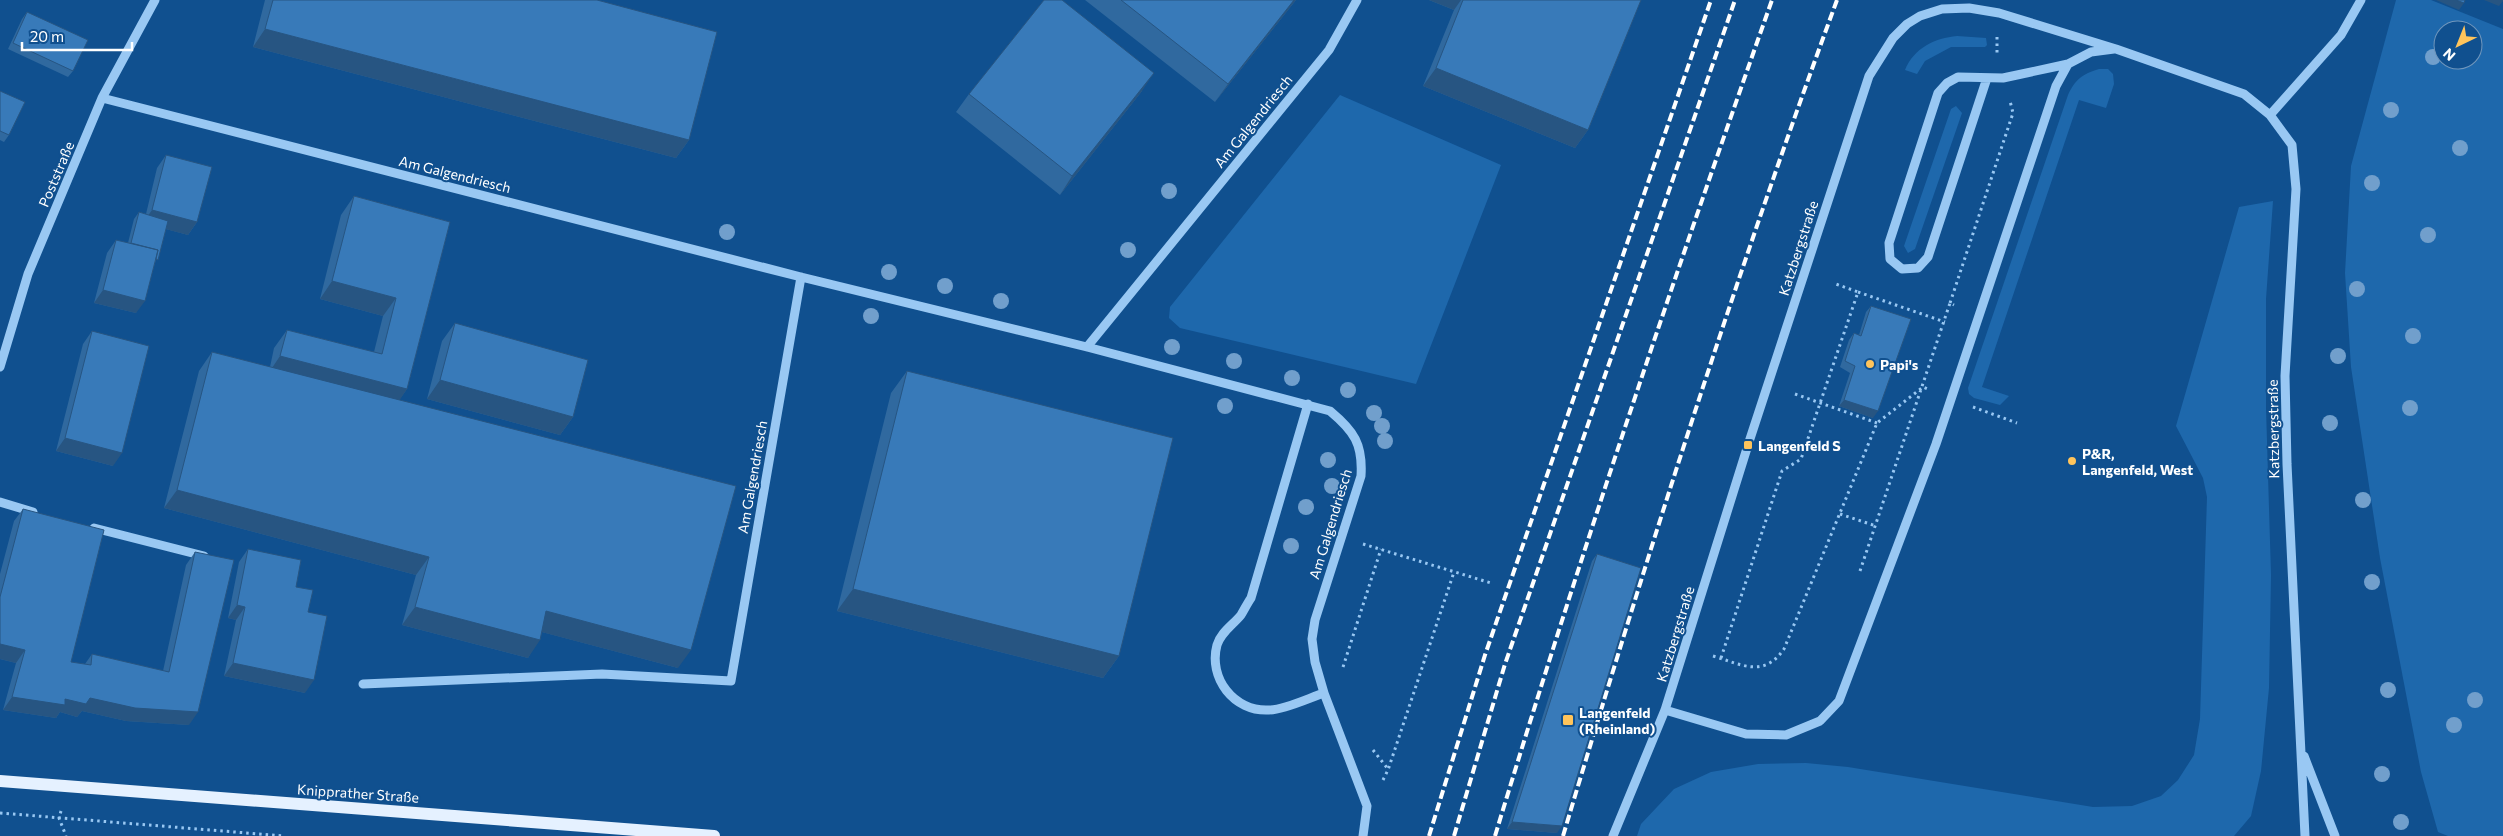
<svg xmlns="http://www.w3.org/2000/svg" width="2503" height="836" font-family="Commissioner,sans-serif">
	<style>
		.green { fill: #1e68ac; fill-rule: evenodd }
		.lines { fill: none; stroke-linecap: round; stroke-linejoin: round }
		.path { stroke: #99c8f3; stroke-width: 3; stroke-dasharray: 2.5 4; stroke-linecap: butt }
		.minor { stroke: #99c8f3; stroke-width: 9 }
		.major { stroke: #e5f1ff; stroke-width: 12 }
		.rail { stroke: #fff; stroke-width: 4; stroke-dasharray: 9 4; stroke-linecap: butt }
		.tree { fill: #719fcc }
		.wall { fill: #30699f }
		.shaded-wall { fill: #275582 }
		.building { fill: #387ab9; stroke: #275582 }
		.poi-dot { fill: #ffc45b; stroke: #10508f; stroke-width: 2 }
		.labels { text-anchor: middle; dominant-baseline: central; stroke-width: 4; stroke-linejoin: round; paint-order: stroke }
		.street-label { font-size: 14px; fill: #fff; stroke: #10508f }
		.poi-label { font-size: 14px; font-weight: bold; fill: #fff; stroke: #10508f; text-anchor: start }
	</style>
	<rect width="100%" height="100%" fill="#10508f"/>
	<!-- green -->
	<path class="green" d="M2396,0h35l72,29v807h-55l-10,-4 -17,-60 -41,-214 -29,-191 -6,-94 6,-107zM2443,30h30v30h-30z
		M1957,36l29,2 1,7 -2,2h-34l-26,14 -8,13 -12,-4c9,-22 30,-32 52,-34z
		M2099,69h9l5,5 1,10 -8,24 -27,-8 -97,287 27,9 -9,9 -26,-7 -5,-4 -1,-6 100,-293c7,-15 14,-21 31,-26z
		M1340,95l161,70 -85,219 -236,-56 -11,-10 1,-11z
		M1956,106l6,7 -47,136 -7,4 -4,-7 47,-137z
		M2273,201l-7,98v109l5,167 -2,113 -8,83 -10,45 -17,20h-597l4,-12 33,-35 37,-17 47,-8 48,-1 42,4 245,40 39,-1 29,-10 17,-16 16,-25 6,-36 7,-222 -4,-19 -27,-52 63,-219z"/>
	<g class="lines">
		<!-- path -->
		<path class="path" d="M1997,37v17
			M1858,292l87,30
			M1950,303l63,-190 -3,-12
			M1795,394l82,29
			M1973,407l44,16
			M1840,514l36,12
			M1363,544l128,39
			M1860,571l90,-268 4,2
			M1713,656c28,8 50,23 71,-7l93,-226 46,-36 7,3
			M1721,658l61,-187 19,-12 57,-167 -25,-9
			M1343,667l38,-118
			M1373,750l15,19
			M1383,780l5,-10 66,-198
			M61,811l-2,7 7,18
			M0,813l284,23"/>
		<!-- minor -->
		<path class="minor" d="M1987,78l-59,179 -10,11 -16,1 -12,-10 -1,-16 49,-150 9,-10 11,-6 45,1 65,-14
			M102,98l699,179 286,70 243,64c24,20 33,33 31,65l-46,144 -3,19 3,23 9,31 43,113 -4,30
			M2270,115l71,-80 20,-35
			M1087,347l242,-297 28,-50
			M0,367l28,-93 74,-176 53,-98
			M1308,404l-57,194c-4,6 -7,12 -10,17 -8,10 -20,17 -24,30 -9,33 17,67 52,65 15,0 40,-12 55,-17
			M0,502l33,10
			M94,528l110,28
			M363,684l239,-10 129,7 70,-404
			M1665,710l81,24 40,1 34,-14 19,-20 97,-257 120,-358 12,-22 23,-12 23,-3
			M2304,756l31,80
			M1613,836l52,-126 83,-265 121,-369 24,-38 14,-14 13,-8 22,-7 27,-1 30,5 117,36 128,45 26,21 22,30 4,44 -11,187 2,88 18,372"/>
		<!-- major -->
		<path class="major" d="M0,781l714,55"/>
		<!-- rail -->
		<path class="rail" d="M1429,836l56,-181 226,-655
			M1454,836l51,-172 230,-664
			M1495,836c85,-281 179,-559 277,-836
			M1563,836c84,-281 173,-561 274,-836"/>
	</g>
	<!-- trees -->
	<g class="tree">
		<circle cx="2433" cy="57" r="8"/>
		<circle cx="2391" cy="110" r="8"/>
		<circle cx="2460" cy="148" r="8"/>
		<circle cx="2372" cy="183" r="8"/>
		<circle cx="1169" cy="191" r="8"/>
		<circle cx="727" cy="232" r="8"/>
		<circle cx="2428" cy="235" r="8"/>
		<circle cx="1128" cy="250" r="8"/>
		<circle cx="889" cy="272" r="8"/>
		<circle cx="945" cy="286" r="8"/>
		<circle cx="2357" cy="289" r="8"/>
		<circle cx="1001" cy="301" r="8"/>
		<circle cx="871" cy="316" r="8"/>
		<circle cx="2413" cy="336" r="8"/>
		<circle cx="1172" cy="347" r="8"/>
		<circle cx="2338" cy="356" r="8"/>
		<circle cx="1234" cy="361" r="8"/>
		<circle cx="1292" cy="378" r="8"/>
		<circle cx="1348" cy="390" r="8"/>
		<circle cx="1225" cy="406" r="8"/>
		<circle cx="2410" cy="408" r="8"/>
		<circle cx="1374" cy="413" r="8"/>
		<circle cx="2330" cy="423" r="8"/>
		<circle cx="1382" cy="426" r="8"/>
		<circle cx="1385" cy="441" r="8"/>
		<circle cx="1328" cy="460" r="8"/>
		<circle cx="1332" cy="486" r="8"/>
		<circle cx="2363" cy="500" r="8"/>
		<circle cx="1306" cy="507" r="8"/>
		<circle cx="1291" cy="546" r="8"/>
		<circle cx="2372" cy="582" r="8"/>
		<circle cx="2388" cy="690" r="8"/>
		<circle cx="2475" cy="700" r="8"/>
		<circle cx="2454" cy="725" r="8"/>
		<circle cx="2382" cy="774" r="8"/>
		<circle cx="2401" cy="822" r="8"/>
	</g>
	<!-- wall -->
	<path class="wall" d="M265,0h332l92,140 -13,18 -423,-111z
		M1085,0h211l-81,102z
		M1429,0h212l-53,130 -13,18 -152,-62 31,-76z
		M27,12l46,59 -5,6 -60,-28 14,-30z
		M0,91l9,44 -5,7 -4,-2z
		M1142,91l-82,104 -104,-83 13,-18z
		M166,155l31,67 -9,13 -22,-6 -12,37 -18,47 -42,-10 13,-50 9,-13 12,3 6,-24 5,-7 7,2 11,-46z
		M354,196l96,26 -43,167 -8,11 279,268 -136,-36 -14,26 -126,-33 14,-50 -252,-67 35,-137 13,-19 58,15 4,-19 13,-18 87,22 9,-36 -63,-17 21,-84z
		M1871,306l2,112 -34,-12 11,-33 -10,-6 9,-27 5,-7 5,2 7,-23z
		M455,323l118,94 -13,18 -133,-36 15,-58z
		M92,331l21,135 -57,-15 27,-107z
		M907,371l212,285 -16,22 -266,-67 54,-218z
		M23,509l48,153 14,2 7,-10 71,17 23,-106 9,-13 -6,173 -63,-4 -44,-10 -5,6 -17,-5 -4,6 -53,-8 13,-47 -16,-4v-85l14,-53z
		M248,549l48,38 12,25 -3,81 -81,-17 12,-56 -8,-2 11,-56z
		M1597,554l-40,279 -50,-4 85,-268z"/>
	<!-- shaded-wall -->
	<path class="shaded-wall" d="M1294,0h2l-81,102 13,-18z
		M1429,0h32l-7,10z
		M2436,0h20l8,3 -5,7z
		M2484,0h19v1l-4,5z
		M265,29l424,111 -13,18 -423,-111z
		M1436,68l152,62 -13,18 -152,-62z
		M1154,73l-12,18 -82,104 12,-19z
		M152,210l45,12 -9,13 -45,-12z
		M332,281l64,17 -13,18 -63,-17z
		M103,290l42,11 -9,12 -42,-10z
		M280,356l127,33 -12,18 -127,-33z
		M440,380l133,37 -13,18 -133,-36z
		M1844,400l34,11 -5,7 -34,-12z
		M65,438l57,15 -9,13 -57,-15z
		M177,490l252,67 -13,18 -252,-67z
		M853,589l266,67 -16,22 -266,-67z
		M237,605l8,2 -9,13 -8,-2z
		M415,607l125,33 -12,18 -126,-33z
		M546,611l145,39 -13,18 -144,-38z
		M0,644l25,6 -9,13 -16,-4z
		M233,663l81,17 -9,13 -81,-17z
		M12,697l53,2 25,-1 108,14 -9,13 -63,-4 -44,-10 -5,6 -17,-5 -4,6 -53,-8z
		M1512,822l50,4 -5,7 -50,-4z"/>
	<!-- building -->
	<path class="building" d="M273,0h324l120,32 -28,108 -424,-111z
		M1044,0h18l92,73 -82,103 -103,-82z
		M1121,0h173l-66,84z
		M1463,0h178l-53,130 -152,-62z
		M2456,0h9l-1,3z
		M27,12l61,28 -15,31 -60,-28z
		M0,91l25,11 -16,33 -9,-4z
		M166,155l46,12 -15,55 -45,-12z
		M354,196l96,26 -43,167 -127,-33 7,-26 95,24 14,-56 -64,-17z
		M139,212l29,9 -10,39 -2,-1 2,-9 -27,-7z
		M116,240l42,10 -13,51 -42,-11z
		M1871,306l40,13 -33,92 -34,-11 11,-34 -10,-5 9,-28 7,3z
		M455,323l133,37 -15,57 -133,-37z
		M92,331l57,15 -27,107 -57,-15z
		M212,352l524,134 -45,164 -145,-39 -6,29 -125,-33 14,-50 -252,-67z
		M907,371l266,67 -54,218 -266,-67z
		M23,509l81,21 -33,132 20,3 1,-11 77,18 26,-120 39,8 -36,152 -63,-4 -45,-10 -4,6 -21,-5v6l-53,-8 13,-47 -25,-6v-47z
		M248,549l53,11 -5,27 17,3 -5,22 19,4 -13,64 -81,-17 12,-56 -8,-2z
		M1597,554l44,14 -79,258 -50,-4z"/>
	<!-- markers -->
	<g class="poi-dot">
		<circle cx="1870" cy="364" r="5"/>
		<rect x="1743" y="440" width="10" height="10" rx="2.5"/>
		<circle cx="2072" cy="461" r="5"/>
		<rect x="1562" y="714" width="12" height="12" rx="2.5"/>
	</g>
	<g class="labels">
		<!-- street labels -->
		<g class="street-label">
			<text transform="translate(1253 121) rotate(-51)">Am Galgendriesch</text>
			<text transform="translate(56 174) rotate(-67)">Poststraße</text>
			<text transform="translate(455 174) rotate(14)">Am Galgendriesch</text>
			<text transform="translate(1798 248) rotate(-72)">Katzbergstraße</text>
			<text transform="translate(2273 429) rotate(-91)">Katzbergstraße</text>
			<text transform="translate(752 477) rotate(-80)">Am Galgendriesch</text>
			<text transform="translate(1330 524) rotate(-73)">Am Galgendriesch</text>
			<text transform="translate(1675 634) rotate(-73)">Katzbergstraße</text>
			<text transform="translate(358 793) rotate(4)">Knipprather Straße</text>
		</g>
		<!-- poi labels -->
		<g class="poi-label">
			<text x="1880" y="364">Papi's</text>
			<text x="1758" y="445">Langenfeld S</text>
			<text x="2082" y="453">P&amp;R,<tspan x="2082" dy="16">Langenfeld, West</tspan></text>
			<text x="1579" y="712">Langenfeld<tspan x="1579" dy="16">(Rheinland)</tspan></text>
		</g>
	</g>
	<!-- north arrow -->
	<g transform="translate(2458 45) rotate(223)"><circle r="24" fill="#10508f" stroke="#7096bc"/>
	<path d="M0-4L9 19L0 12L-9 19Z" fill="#ffc45b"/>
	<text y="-8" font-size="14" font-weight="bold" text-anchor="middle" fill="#ffffff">N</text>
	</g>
	<!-- scale -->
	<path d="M22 42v8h110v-8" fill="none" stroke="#ffffff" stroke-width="2.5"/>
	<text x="30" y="42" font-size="15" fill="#ffffff" stroke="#10508f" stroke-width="4" paint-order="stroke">20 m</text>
</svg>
